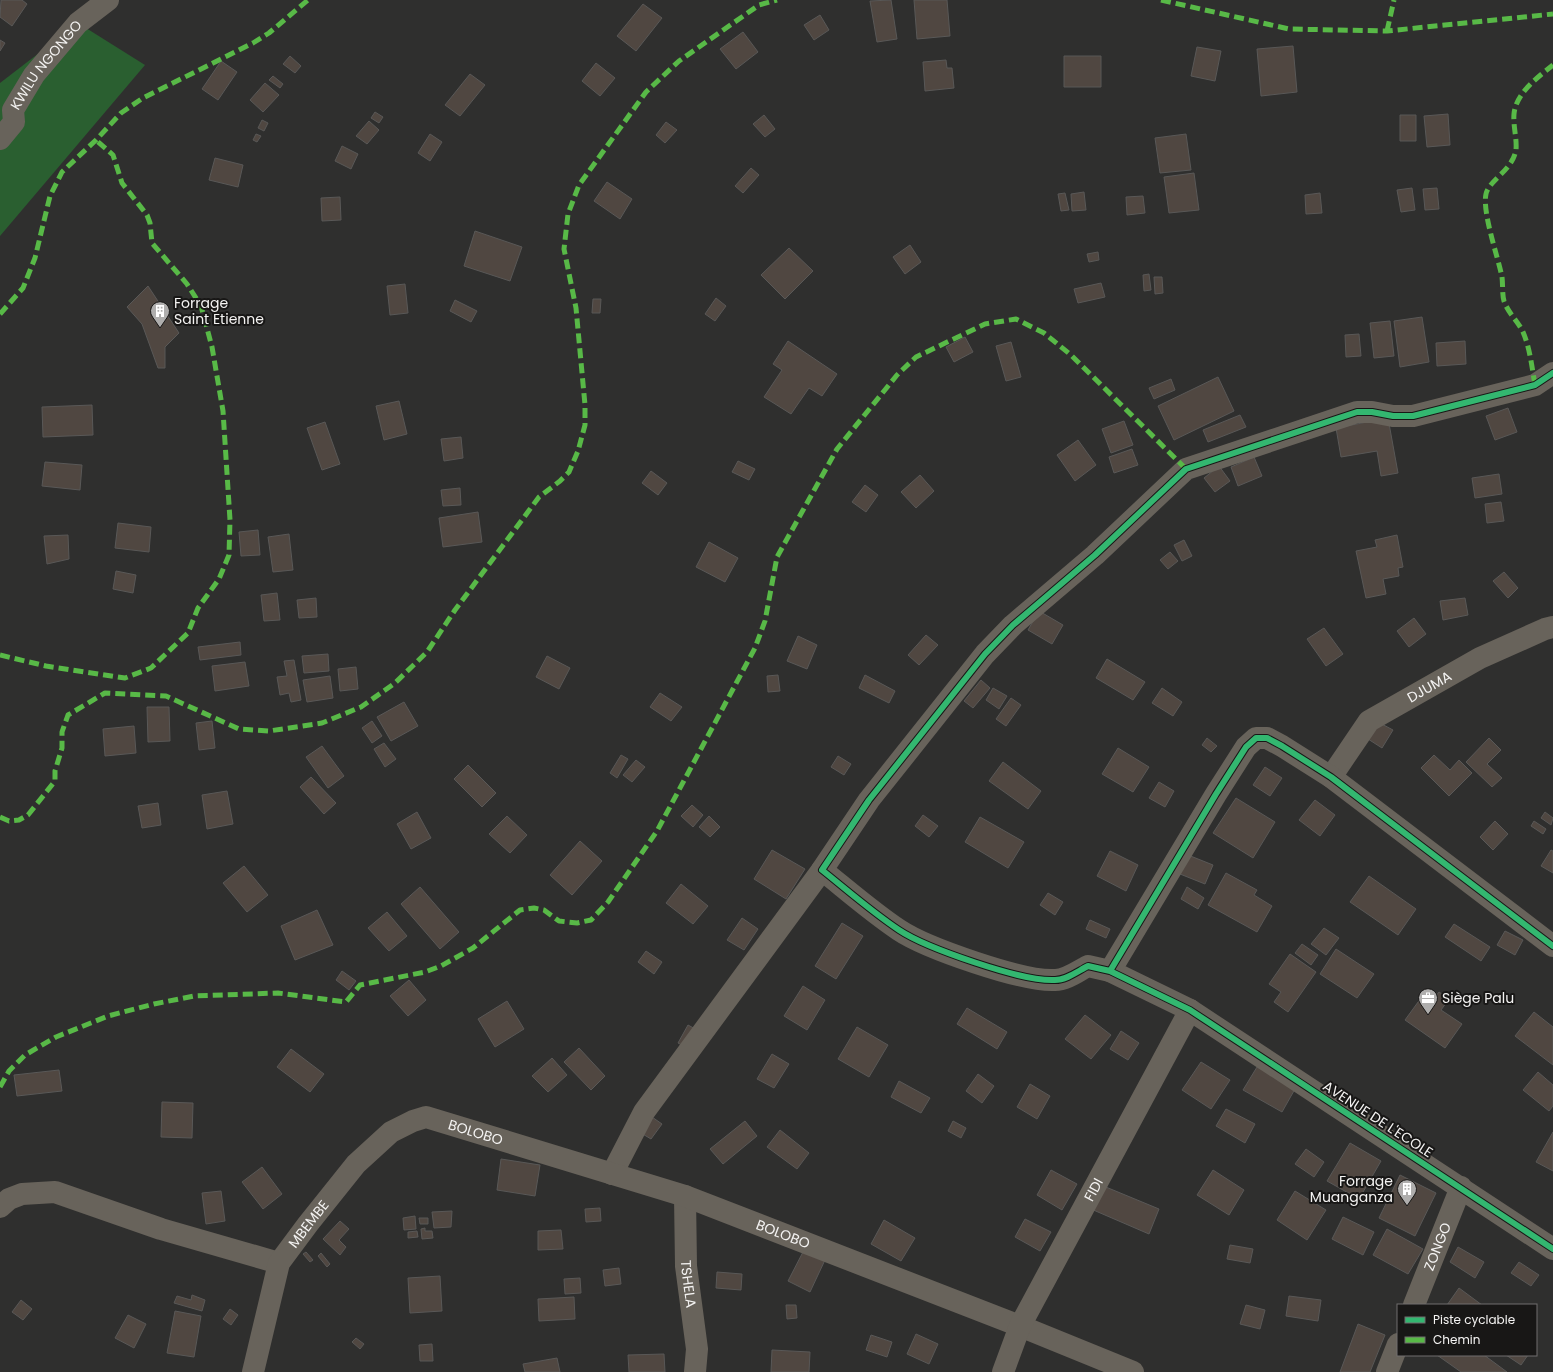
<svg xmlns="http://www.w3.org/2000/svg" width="1553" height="1372" font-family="Poppins,sans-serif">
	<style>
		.green { fill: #2a5f30 }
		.building { fill: #504741; stroke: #595857 }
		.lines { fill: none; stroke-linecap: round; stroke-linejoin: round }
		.street { stroke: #68635b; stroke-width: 22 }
		.quiet { stroke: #58b947; stroke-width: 5; stroke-dasharray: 10 5; stroke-linecap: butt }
		.cycleway-casing { stroke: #181716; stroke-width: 8 }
		.cycleway { stroke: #33b770; stroke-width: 6 }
		.labels { text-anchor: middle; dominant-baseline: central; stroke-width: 4; stroke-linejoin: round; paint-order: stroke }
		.street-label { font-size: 14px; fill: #f4f3f2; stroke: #181716 }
		.poi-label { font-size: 14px; fill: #f4f3f2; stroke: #181716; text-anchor: start }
	</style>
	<rect width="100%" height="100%" fill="#2f2f2e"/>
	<!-- green -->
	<path class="green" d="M78,23l67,42 -145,171v-153z"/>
	<!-- building -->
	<path class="building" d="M1,0h21l5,4 -15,22 -12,-9z
		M891,0l6,39 -20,3 -7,-41z
		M914,0h33l3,36 -33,3z
		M643,4l19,14 -26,33 -19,-15z
		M820,15l9,15 -15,10 -10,-15z
		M743,32l15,20 -22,17 -16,-20z
		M0,40l5,3 -5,8z
		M1293,46l4,46 -36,4 -4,-47z
		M1197,47l24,4 -6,30 -24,-5z
		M290,56l11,10 -6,7 -12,-9z
		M1064,56h37v31h-37z
		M946,60l1,8h5l2,20 -29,3 -2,-29z
		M221,61l16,11 -19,28 -16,-11z
		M596,63l19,15 -15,18 -18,-15z
		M470,74l15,11 -25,31 -15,-11z
		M273,76l10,8 -3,4 -11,-8z
		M265,83l14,12 -16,17 -13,-12z
		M375,112l8,5 -4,6 -8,-5z
		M1448,114l2,31 -23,2 -3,-31z
		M764,115l11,14 -10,8 -12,-13z
		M1400,115h16v26h-16z
		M262,120l6,3 -4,8 -6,-3z
		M369,121l10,9 -12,14 -11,-8z
		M666,122l11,8 -12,13 -9,-8z
		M256,134l5,2 -4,6 -4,-2z
		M430,134l12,8 -12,19 -12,-8z
		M1186,134l5,36 -31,3 -5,-35z
		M342,146l16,8 -7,15 -16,-8z
		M215,158l28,7 -5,22 -29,-7z
		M751,168l8,7 -16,18 -8,-7z
		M1194,173l5,37 -30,3 -5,-36z
		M607,182l25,17 -12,20 -26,-18z
		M1412,188l3,22 -14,2 -4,-22z
		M1437,188l2,21 -14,1 -2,-21z
		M1084,192l2,18 -14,1 -1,-17z
		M1065,193l4,17 -8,1 -3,-17z
		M1320,193l2,20 -16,1 -1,-19z
		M1143,196l2,17 -18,2 -1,-18z
		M340,197l1,23 -19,1 -1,-23z
		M475,231l47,16 -12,34 -46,-15z
		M910,245l11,17 -16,12 -12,-17z
		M789,248l24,23 -28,28 -24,-24z
		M1098,252l1,8 -10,2 -2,-8z
		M1149,274l2,16 -7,1 -1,-16z
		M1154,277h8l1,16 -8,1z
		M1101,283l4,14 -27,6 -4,-14z
		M405,284l3,29 -18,2 -3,-29z
		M148,286l31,47 -14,14v21h-7l-16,-44 -15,-17z
		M716,298l10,8 -11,15 -10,-7z
		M593,299h8l-1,14h-8z
		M455,300l22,11 -6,11 -21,-11z
		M1422,317l7,45 -29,5 -6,-46z
		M1390,321l4,35 -20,2 -4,-35z
		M1359,334l2,22 -15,1 -1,-22z
		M965,337l8,15 -19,10 -8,-15z
		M788,341l49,33 -15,22 -13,-8 -18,26 -27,-17 18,-27 -9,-6z
		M1465,341l1,23 -29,2 -1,-23z
		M1011,342l10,35 -15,4 -10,-35z
		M1218,377l16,34 -60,29 -16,-34z
		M1171,379l4,11 -21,9 -5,-11z
		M399,401l8,33 -23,6 -8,-34z
		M92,405l1,30 -50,2 -1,-30z
		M1508,408l9,24 -22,8 -9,-24z
		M1240,415l6,12 -38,15 -5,-12z
		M1388,418l10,55 -17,3 -4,-25 -36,6 -5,-29z
		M1124,421l9,24 -22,8 -9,-24z
		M325,422l15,42 -18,6 -15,-42z
		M461,437l2,21 -19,3 -3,-22z
		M1078,440l18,25 -21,16 -18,-26z
		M1132,449l6,16 -24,8 -5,-16z
		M1254,457l8,19 -24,10 -7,-19z
		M738,461l17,8 -6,11 -17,-8z
		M45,462l37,3 -2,25 -38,-4z
		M1219,466l11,15 -15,11 -11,-14z
		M651,471l16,12 -9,12 -16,-12z
		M1499,474l3,20 -27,4 -3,-20z
		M920,475l14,16 -18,17 -15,-16z
		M865,485l13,10 -12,17 -14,-10z
		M460,488l1,17 -18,1 -2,-16z
		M1501,502l3,19 -17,2 -2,-19z
		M478,512l4,30 -39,5 -4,-29z
		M118,523l33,4 -2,25 -34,-4z
		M258,530l2,25 -19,1 -2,-24z
		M289,534l4,36 -20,2 -5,-35z
		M68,535l1,24 -22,5 -3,-28z
		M1397,535l6,32 -5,1 1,8 -16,3 3,15 -20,4 -10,-47 21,-4 -2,-7z
		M1184,540l8,16 -10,5 -8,-16z
		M709,542l29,16 -13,24 -29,-15z
		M1170,552l8,9 -10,8 -8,-9z
		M116,571l20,4 -3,18 -20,-4z
		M1504,572l14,16 -10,10 -15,-17z
		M277,593l3,27 -16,1 -3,-26z
		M316,598l1,19 -18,1 -2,-18z
		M1465,598l3,17 -25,5 -3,-19z
		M1039,611l24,14 -11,19 -24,-14z
		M1414,618l12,16 -17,13 -12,-16z
		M1324,628l19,26 -17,12 -19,-27z
		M926,635l12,10 -19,20 -11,-10z
		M798,636l19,9 -10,24 -20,-8z
		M240,642l1,13 -41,5 -2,-13z
		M328,654l1,17 -25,2 -2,-17z
		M547,656l23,12 -11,21 -23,-12z
		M1107,659l38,23 -12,18 -37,-22z
		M294,660l7,40 -10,2 -2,-9 -9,2 -3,-18 10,-1 -3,-15z
		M245,662l4,24 -34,5 -3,-25z
		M356,667l2,22 -18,2 -2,-22z
		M778,675l2,16 -12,1 -1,-16z
		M865,675l30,16 -6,12 -30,-15z
		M330,676l3,22 -26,4 -4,-22z
		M981,680l9,8 -17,20 -9,-7z
		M993,688l14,8 -8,13 -13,-9z
		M1162,688l20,14 -9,14 -21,-13z
		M660,693l22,14 -11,14 -21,-14z
		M1011,698l10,7 -15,21 -10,-7z
		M404,702l14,24 -27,15 -14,-24z
		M147,707h22l1,34 -22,1z
		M212,721l3,27 -16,2 -3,-27z
		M372,721l10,15 -10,7 -10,-15z
		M1378,722l15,8 -11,18 -14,-9z
		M134,726l2,27 -31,3 -2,-27z
		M1207,738l10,8 -6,6 -9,-7z
		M1489,738l12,12 -14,14 15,14 -10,9 -26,-25z
		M384,743l12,16 -11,8 -11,-18z
		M322,746l22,30 -16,12 -22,-31z
		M1118,748l31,19 -16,25 -31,-18z
		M621,755l7,4 -11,19 -7,-5z
		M1434,755l16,15 9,-10 13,13 -23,23 -28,-28z
		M838,756l13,8 -7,11 -13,-8z
		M636,760l9,7 -13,15 -9,-7z
		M1003,762l38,29 -13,18 -39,-28z
		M468,765l28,28 -14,14 -28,-28z
		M1265,767l17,11 -12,18 -17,-11z
		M311,777l25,26 -12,11 -24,-27z
		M1159,782l15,9 -9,16 -16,-9z
		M227,791l6,33 -26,5 -5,-34z
		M1236,798l39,24 -22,36 -40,-25z
		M1315,800l20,15 -15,21 -21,-16z
		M158,803l3,22 -19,3 -4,-22z
		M692,805l11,10 -10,12 -12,-11z
		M417,812l14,26 -20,11 -14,-25z
		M1545,812l8,6 -2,7 -10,-7z
		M923,815l15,11 -9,11 -14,-11z
		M507,816l20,19 -17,18 -21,-19z
		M709,816l11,11 -10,10 -11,-10z
		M980,817l44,25 -16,26 -43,-26z
		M1495,821l13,13 -15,16 -13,-13z
		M1534,821l12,8 -3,5 -12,-8z
		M580,841l22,20 -30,34 -22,-20z
		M772,850l33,19 -19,30 -32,-20z
		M1551,850l2,1v22l-12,-7z
		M1110,851l28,14 -12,26 -29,-15z
		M1188,855l25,10 -8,19 -25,-10z
		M244,866l24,29 -21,17 -24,-29z
		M1226,873l31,17 -3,5 18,11 -15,26 -49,-27z
		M1369,876l47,33 -18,26 -48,-33z
		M681,884l27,22 -15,18 -27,-21z
		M420,887l39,45 -19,17 -39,-45z
		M1187,887l17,11 -6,11 -17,-10z
		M1048,893l15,9 -8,13 -15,-10z
		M317,910l16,35 -38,15 -14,-34z
		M387,912l20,24 -18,15 -21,-23z
		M742,918l16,11 -14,21 -17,-10z
		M1090,920l20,9 -4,9 -20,-9z
		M842,923l21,13 -27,43 -21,-13z
		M1454,924l36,23 -9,14 -36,-24z
		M1324,928l15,10 -13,17 -15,-11z
		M1505,931l18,9 -8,15 -18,-10z
		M1302,944l16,11 -7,10 -16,-12z
		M1336,949l38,25 -17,24 -37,-24z
		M646,951l16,11 -8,12 -16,-12z
		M1290,954l26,18 -28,40 -14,-10 7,-10 -12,-8z
		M342,971l14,10 -7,9 -13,-10z
		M409,980l17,20 -18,16 -18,-20z
		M803,986l22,14 -18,30 -23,-14z
		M1439,992l10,7 -8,11 21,14 -17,24 -40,-28 16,-22 9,6z
		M507,1001l17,28 -29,18 -17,-28z
		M967,1008l40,24 -10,17 -40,-25z
		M1534,1012l19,15v38l-38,-29z
		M1085,1015l26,20 -20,24 -26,-20z
		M688,1025l11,6 -10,18 -11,-6z
		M857,1027l31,18 -19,32 -31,-18z
		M1121,1031l18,12 -11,17 -18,-11z
		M579,1048l26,28 -14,14 -27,-28z
		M291,1049l33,25 -14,18 -33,-25z
		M772,1054l17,10 -15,24 -17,-9z
		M552,1058l15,17 -19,17 -16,-16z
		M1201,1062l29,18 -19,29 -29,-19z
		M1257,1067l38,22 -13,23 -39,-22z
		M59,1070l3,21 -45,5 -3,-21z
		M1538,1072l15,13v21l-4,5 -26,-21z
		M978,1074l16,12 -12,17 -16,-12z
		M899,1081l31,17 -9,15 -30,-16z
		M1030,1084l20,12 -13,23 -20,-12z
		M162,1102l31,1 -1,35 -31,-1z
		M1226,1109l29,15 -10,19 -29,-17z
		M652,1117l10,7 -11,15 -10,-6z
		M745,1121l12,15 -34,28 -13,-15z
		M953,1121l13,7 -5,10 -13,-7z
		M780,1130l29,23 -12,16 -30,-22z
		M1553,1132v39l-17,-9z
		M1350,1143l31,18 -22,38 -32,-18z
		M1306,1149l18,13 -10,15 -19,-13z
		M501,1159l39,6 -5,31 -38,-6z
		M262,1167l20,27 -19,15 -21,-27z
		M1051,1170l26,14 -15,26 -25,-15z
		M1213,1170l31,20 -15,25 -32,-20z
		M1400,1175l36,18 -21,43 -36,-18z
		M1101,1185l58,24 -10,25 -58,-25z
		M221,1191l4,30 -19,3 -4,-31z
		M1295,1191l31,19 -19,30 -30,-20z
		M600,1208l1,13 -15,1 -1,-13z
		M452,1211l-1,16 -17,1 -2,-16z
		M415,1216l1,13 -12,1 -1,-12z
		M1343,1217l31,15 -11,23 -31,-16z
		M419,1218h9v6h-8z
		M1025,1219l26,13 -11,19 -25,-14z
		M884,1220l31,18 -14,23 -30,-17z
		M340,1221l9,8 -10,11 7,7 -6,8 -17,-16z
		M425,1228v3h7l1,7 -11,1 -1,-10z
		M1387,1229l36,20 -15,25 -35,-19z
		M561,1230l2,19 -25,1v-19z
		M417,1231l1,6 -10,1v-6z
		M1230,1245l23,4 -3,14 -23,-4z
		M1458,1247l26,15 -9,16 -25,-16z
		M804,1250l21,10 -15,32 -22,-11z
		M306,1252l7,8 -3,2 -7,-8z
		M321,1253l9,11 -3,3 -9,-11z
		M1519,1262l20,13 -8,11 -20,-13z
		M619,1268l2,16 -16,2 -2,-16z
		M717,1272l25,2 -1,16 -25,-2z
		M440,1276l2,35 -32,2 -2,-35z
		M580,1278l1,15 -16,1 -1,-15z
		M1459,1288l23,17h-35z
		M192,1295l13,5 -3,11 -28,-8 3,-7 14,4z
		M1289,1296l32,4 -3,21 -32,-5z
		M574,1297l1,22 -36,2 -1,-22z
		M21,1300l11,9 -9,11 -11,-8z
		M786,1305h10l1,13 -10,1z
		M1246,1305l19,5 -5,19 -20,-5z
		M230,1309l8,6 -7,10 -8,-6z
		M175,1311l26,5 -7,41 -27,-4z
		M128,1315l18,9 -12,24 -19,-10z
		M1358,1324l27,11 -15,37h-30z
		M916,1334l22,10 -9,20 -22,-10z
		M871,1335l21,7 -5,15 -21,-7z
		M356,1338l8,6 -4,5 -8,-7z
		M432,1344l1,17h-13l-1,-16z
		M772,1350l38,2 -1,20h-38z
		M664,1354l1,18h-36l-1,-17z
		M1437,1355h47l23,17h-46z
		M1506,1355h22l-7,10z
		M557,1358l3,14h-35l-2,-8z"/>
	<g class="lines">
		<!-- street -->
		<g class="street">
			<path id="s1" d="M0,139l14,-17 -1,-12 21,-35 44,-52 30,-23"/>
			<path id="s2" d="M1331,777l38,-56 111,-63 65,-29 8,-2"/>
			<path d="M1553,946l-222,-169 -49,-31 -15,-8h-11l-10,9 -30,47 -106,177 80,39 363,239"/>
			<path d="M1110,971l-22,-5c-10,5 -21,14 -33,14 -32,2 -129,-32 -156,-50 -27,-18 -52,-40 -77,-60l47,-70 116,-146 28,-29 82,-70 91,-86 171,-57h15l21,4h20l122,-31 18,-12"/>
			<path d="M612,1174l32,-62 178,-242"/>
			<path id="s3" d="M685,1196l1,70 11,83 -2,23"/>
			<path d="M0,1207l9,-8 13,-5 33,-2 106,37 118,34"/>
			<path id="s4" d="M1414,1305l47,-118"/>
			<path id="s5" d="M253,1372l26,-109 29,-39 48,-60 35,-32 22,-11 13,-4 259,79 335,130 113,46"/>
			<path id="s6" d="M1003,1372l17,-46 170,-316"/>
			<path d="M1387,1372l11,-28"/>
		</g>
		<!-- quiet -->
		<path class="quiet" d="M1161,0l128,29 98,2 166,-17
			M1387,31l7,-31
			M0,314l23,-26 12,-30 15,-62 12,-24 34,-32 25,-27 22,-15 110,-55 16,-10 39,-33
			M1535,385c-3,-17 -5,-37 -12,-53 -5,-11 -15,-19 -19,-31 -2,-7 -1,-16 -2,-24 -4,-20 -20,-65 -16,-83 3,-14 26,-23 30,-44 1,-12 -3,-24 -2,-36 2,-21 24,-37 39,-49
			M0,655l46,11 79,12 26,-10 37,-35 10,-25 21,-29 10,-24 1,-35 -7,-109 -11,-64 -11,-41 -14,-22 -35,-41 -2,-20 -3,-8 -25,-32 -9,-28 -17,-15
			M0,817l9,4 10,-1 9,-5 27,-34v-10l7,-23v-16l6,-17 37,-22 61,3 73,33 30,2 53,-8 39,-16 34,-24 32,-31 28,-42 84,-113 21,-16 9,-9 9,-21 7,-26v-20l-9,-97 -12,-59 4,-35 11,-29 67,-93 33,-31 80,-56 18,-5
			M0,1087l9,-16 16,-16 31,-18 52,-21 46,-12 40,-8 84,-3 68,9 14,-17 65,-13 16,-6 32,-18 47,-38 14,-2 10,2 15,11 18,2 14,-3 17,-18 49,-71 98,-183 10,-27 12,-64 60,-108 60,-74 19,-18 69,-33 31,-5 28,14 27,22 115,114"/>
		<defs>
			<path id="cycleway" d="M1553,946l-222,-169 -49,-31 -15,-8h-11l-10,9 -30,47 -106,177 80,39 363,239
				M1110,971l-22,-5c-10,5 -21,14 -33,14 -32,2 -129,-32 -156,-50 -27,-18 -52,-40 -77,-60l47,-70 116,-146 28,-29 82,-70 91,-86 171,-57h15l21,4h20l122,-31 18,-12"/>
		</defs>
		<!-- cycleway casing -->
		<use href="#cycleway" class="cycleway-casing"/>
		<!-- cycleway -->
		<use href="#cycleway" class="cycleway"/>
	</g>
	<!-- icons -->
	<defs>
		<symbol id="building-pin" viewBox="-11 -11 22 30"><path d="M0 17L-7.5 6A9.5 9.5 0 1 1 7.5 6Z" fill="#afaead" stroke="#181716"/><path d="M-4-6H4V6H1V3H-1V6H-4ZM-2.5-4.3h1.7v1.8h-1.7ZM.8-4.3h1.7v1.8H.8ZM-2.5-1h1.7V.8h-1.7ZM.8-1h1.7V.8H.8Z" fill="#fff"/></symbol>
		<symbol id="office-pin" viewBox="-11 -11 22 30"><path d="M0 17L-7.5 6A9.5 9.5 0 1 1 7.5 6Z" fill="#afaead" stroke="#181716"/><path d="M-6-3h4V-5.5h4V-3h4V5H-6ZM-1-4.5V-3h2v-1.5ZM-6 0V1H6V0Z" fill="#fff"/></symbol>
	</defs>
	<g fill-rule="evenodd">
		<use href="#building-pin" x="149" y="300" width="22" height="30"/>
		<use href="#office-pin" x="1417" y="987" width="22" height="30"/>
		<use href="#building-pin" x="1396" y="1178" width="22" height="30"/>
	</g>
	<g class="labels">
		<!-- street labels -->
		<g class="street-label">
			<text stroke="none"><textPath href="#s1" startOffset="90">KWILU NGONGO</textPath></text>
			<text stroke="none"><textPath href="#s2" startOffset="137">DJUMA</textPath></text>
			<text transform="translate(1378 1119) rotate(33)">AVENUE DE L'ECOLE</text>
			<text stroke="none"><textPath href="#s5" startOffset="375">BOLOBO</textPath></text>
			<text stroke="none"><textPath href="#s6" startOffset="204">FIDI</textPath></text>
			<text stroke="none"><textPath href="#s5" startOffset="161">MBEMBE</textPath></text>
			<text stroke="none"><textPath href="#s5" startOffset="699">BOLOBO</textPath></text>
			<text stroke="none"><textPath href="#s4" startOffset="63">ZONGO</textPath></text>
			<text stroke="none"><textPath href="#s3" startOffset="88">TSHELA</textPath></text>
		</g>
		<!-- poi labels -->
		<g class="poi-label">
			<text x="174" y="303">Forrage<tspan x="174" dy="16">Saint Etienne</tspan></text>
			<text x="1442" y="998">Siège Palu</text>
			<text x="1393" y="1181" text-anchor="end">Forrage<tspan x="1393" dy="16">Muanganza</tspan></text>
		</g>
	</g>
	<!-- legend -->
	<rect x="1397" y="1304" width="140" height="52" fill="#181716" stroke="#706f6e"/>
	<rect x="1405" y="1317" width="20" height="6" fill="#33b770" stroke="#706f6e"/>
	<text x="1433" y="1324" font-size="12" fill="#f4f3f2">Piste cyclable</text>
	<rect x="1405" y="1337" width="20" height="6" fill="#58b947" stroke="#706f6e"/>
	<text x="1433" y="1344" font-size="12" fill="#f4f3f2">Chemin</text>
</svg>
